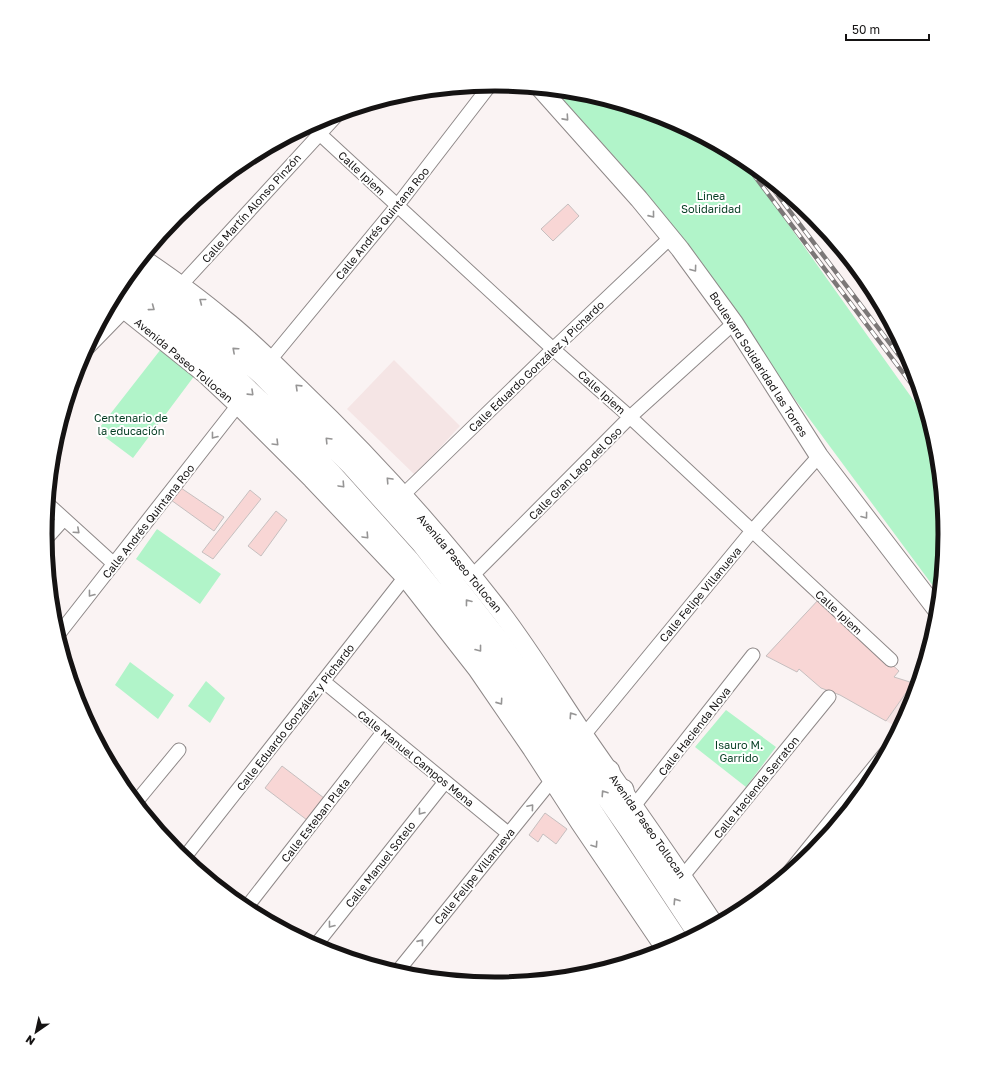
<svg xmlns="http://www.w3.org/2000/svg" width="990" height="1068" font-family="'Golos Text',sans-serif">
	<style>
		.built { fill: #f5e5e5 }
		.green { fill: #b1f4c9 }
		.building { fill: #f8d6d5; stroke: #c6bfbf }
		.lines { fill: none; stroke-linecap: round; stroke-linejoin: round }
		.minor-casing { stroke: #8e8888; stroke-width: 15 }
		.secondary-casing { stroke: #8e8888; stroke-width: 20 }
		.trunk-casing { stroke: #8e8888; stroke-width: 23 }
		.minor { stroke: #fff; stroke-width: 13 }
		.secondary { stroke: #fff; stroke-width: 18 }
		.trunk { stroke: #fff; stroke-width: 21 }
		.rail-casing { stroke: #7b7777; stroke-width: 4.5 }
		.rail { stroke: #fff; stroke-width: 3; stroke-dasharray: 9; stroke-linecap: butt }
		.oneway { stroke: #969595 }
		.labels { text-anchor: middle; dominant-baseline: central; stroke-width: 4; stroke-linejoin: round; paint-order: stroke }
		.street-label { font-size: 11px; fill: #151313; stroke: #fff }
		.park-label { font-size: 11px; fill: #043d22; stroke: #fff }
		.rim { fill: none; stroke: #151313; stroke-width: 5 }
	</style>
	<rect width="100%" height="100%" fill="#faf3f3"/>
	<!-- built -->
	<path class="built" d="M394,360l66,66 -45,49 -68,-66z
		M913,683l4,1 -6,22 -12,22 -13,-7z"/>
	<!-- green -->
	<path class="green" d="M554,90l29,3 84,25 74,40 188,264 7,24 9,88 -6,60 -318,-430z
		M161,349l34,26 -62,83 -36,-27z
		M157,529l64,45 -21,30 -64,-45z
		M130,662l44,33 -16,24 -43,-34z
		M206,681l19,17 -15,25 -22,-17z
		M726,710l50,37 -30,40 -51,-40z"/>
	<!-- building -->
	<path class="building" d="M568,204l11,12 -26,25 -12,-12z
		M181,488l43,29 -10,14 -43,-31z
		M250,490l11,9 -48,60 -11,-7z
		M276,511l11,9 -26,36 -13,-10z
		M820,598l79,73 -5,6 19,6 -27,38 -46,-26 -19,-7 -22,-19 -2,3 -31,-16z
		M282,766l42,32 -17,22 -42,-32z
		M545,813l22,16 -11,15 -13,-10 -5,8 -9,-7z"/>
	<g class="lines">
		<defs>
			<path id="minor" d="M310,125l243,224 77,68 261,243
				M181,285l157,-171
				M85,351l40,-41
				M270,360l127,-154 94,-122
				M403,495l150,-146 117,-111
				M48,504l66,60
				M46,539l18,-20
				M472,576l158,-159 104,-94
				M58,635l180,-230
				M323,681l186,153
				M584,735l168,-204 67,-75
				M136,802l43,-52
				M634,806l119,-151
				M184,858l221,-281
				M789,872l98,-121
				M683,876l146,-179
				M246,908l138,-177
				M315,946l130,-164
				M397,972l155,-192"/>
			<path id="secondary" d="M540,88l99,111 41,50 54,74 85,133 118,154
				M142,258c28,19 56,39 82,61 27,21 51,46 75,69 71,68 137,141 197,218 33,42 60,88 90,132 43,62 87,123 128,186
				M111,302l14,8 80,64 33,31 74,74 93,98 72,92 55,80 48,74 86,127"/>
			<path id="trunk" d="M131,272l90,66 41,36 89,90 71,79 76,97 132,190 68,103
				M119,287l30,19 43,34 42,37 49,47 48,50 78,87 71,89 44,60 155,233
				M581,753l28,18
				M623,790l6,33"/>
		</defs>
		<!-- minor casing -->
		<use href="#minor" class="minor-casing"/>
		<!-- secondary casing -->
		<use href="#secondary" class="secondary-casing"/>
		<!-- trunk casing -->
		<use href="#trunk" class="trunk-casing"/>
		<!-- minor -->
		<use href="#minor" class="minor"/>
		<!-- secondary -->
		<use href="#secondary" class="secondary"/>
		<!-- trunk -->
		<use href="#trunk" class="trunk"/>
		<defs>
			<path id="rail" d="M741,158l181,240
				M761,173l155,205"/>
		</defs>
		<!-- rail casing -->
		<use href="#rail" class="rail-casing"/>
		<!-- rail -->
		<use href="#rail" class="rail"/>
	</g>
	<!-- one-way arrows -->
	<defs><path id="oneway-chevron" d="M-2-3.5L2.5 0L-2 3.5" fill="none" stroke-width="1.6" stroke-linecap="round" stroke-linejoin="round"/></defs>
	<g class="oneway">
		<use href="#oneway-chevron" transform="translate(566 118) rotate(48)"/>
		<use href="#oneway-chevron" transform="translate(652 215) rotate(51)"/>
		<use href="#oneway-chevron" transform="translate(694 269) rotate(54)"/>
		<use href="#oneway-chevron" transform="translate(202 301) rotate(-142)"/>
		<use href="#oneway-chevron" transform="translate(152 308) rotate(37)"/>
		<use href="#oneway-chevron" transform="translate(235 350) rotate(-138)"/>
		<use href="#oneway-chevron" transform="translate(298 387) rotate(-136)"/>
		<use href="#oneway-chevron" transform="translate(251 393) rotate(44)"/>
		<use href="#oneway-chevron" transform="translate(214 436) rotate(128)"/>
		<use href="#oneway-chevron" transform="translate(328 440) rotate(-134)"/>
		<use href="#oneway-chevron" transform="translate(276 443) rotate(45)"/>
		<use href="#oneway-chevron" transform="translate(389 480) rotate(-133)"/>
		<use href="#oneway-chevron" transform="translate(342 485) rotate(47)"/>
		<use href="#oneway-chevron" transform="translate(865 516) rotate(53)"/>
		<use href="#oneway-chevron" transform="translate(77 531) rotate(42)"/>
		<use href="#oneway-chevron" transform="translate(366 536) rotate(47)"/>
		<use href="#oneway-chevron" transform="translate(91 594) rotate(128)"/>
		<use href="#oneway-chevron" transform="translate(468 602) rotate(-128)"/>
		<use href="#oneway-chevron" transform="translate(479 649) rotate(52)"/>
		<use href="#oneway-chevron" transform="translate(500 702) rotate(55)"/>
		<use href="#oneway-chevron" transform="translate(572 715) rotate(-124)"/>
		<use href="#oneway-chevron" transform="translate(604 793) rotate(-124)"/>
		<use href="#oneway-chevron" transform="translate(531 807) rotate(-50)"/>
		<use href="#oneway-chevron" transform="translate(421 812) rotate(128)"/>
		<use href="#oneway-chevron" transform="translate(595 845) rotate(56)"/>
		<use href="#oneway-chevron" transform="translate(676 901) rotate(-123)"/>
		<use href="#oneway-chevron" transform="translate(331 925) rotate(128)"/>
		<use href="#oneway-chevron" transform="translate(421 942) rotate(-51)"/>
	</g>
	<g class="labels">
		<!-- street labels -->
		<g class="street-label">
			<text transform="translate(362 173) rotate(43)">Calle Ipiem</text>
			<text transform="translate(251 208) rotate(-48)">Calle Martín Alonso Pinzón</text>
			<text transform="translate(382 223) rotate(-51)">Calle Andrés Quintana Roo</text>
			<text transform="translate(184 360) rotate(40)">Avenida Paseo Tollocan</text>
			<text transform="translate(759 364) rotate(57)">Boulevard Solidaridad las Torres</text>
			<text transform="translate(536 366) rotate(-44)">Calle Eduardo González y Pichardo</text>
			<text transform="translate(602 392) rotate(42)">Calle Ipiem</text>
			<text transform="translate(575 473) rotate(-45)">Calle Gran Lago del Oso</text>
			<text transform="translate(148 521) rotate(-52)">Calle Andrés Quintana Roo</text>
			<text transform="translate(460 563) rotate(50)">Avenida Paseo Tollocan</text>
			<text transform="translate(700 594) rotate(-50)">Calle Felipe Villanueva</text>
			<text transform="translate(839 612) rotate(43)">Calle Ipiem</text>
			<text transform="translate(295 717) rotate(-52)">Calle Eduardo González y Pichardo</text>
			<text transform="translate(694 731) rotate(-52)">Calle Hacienda Nova</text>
			<text transform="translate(416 758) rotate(39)">Calle Manuel Campos Mena</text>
			<text transform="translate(756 787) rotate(-51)">Calle Hacienda Serraton</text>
			<text transform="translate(315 820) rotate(-52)">Calle Esteban Plata</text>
			<text transform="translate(648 826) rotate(55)">Avenida Paseo Tollocan</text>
			<text transform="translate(380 864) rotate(-52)">Calle Manuel Sotelo</text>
			<text transform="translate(474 876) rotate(-51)">Calle Felipe Villanueva</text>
		</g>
		<!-- park labels -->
		<g class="park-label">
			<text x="711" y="195">Linea<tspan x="711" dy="13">Solidaridad</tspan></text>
			<text x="131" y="417">Centenario de<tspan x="131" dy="13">la educación</tspan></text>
			<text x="739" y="744">Isauro M.<tspan x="739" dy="13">Garrido</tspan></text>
		</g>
	</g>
	<!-- crop -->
	<path d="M0 0H990V1068H0ZM52 534a443 443 0 1 1 886 0a443 443 0 1 1-886 0Z" fill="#fff" fill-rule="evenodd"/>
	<path class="rim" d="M52 534a443 443 0 1 1 886 0a443 443 0 1 1-886 0Z"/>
	<!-- north arrow -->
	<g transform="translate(36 1032) rotate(214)" stroke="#ffffff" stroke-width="3" paint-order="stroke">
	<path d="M0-3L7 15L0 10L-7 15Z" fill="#151313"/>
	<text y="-6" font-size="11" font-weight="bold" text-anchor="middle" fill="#151313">N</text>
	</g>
	<!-- scale -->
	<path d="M846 34v6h83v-6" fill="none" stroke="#151313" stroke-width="2"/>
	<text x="852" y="34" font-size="12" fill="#151313" stroke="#ffffff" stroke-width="3" paint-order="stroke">50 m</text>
</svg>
